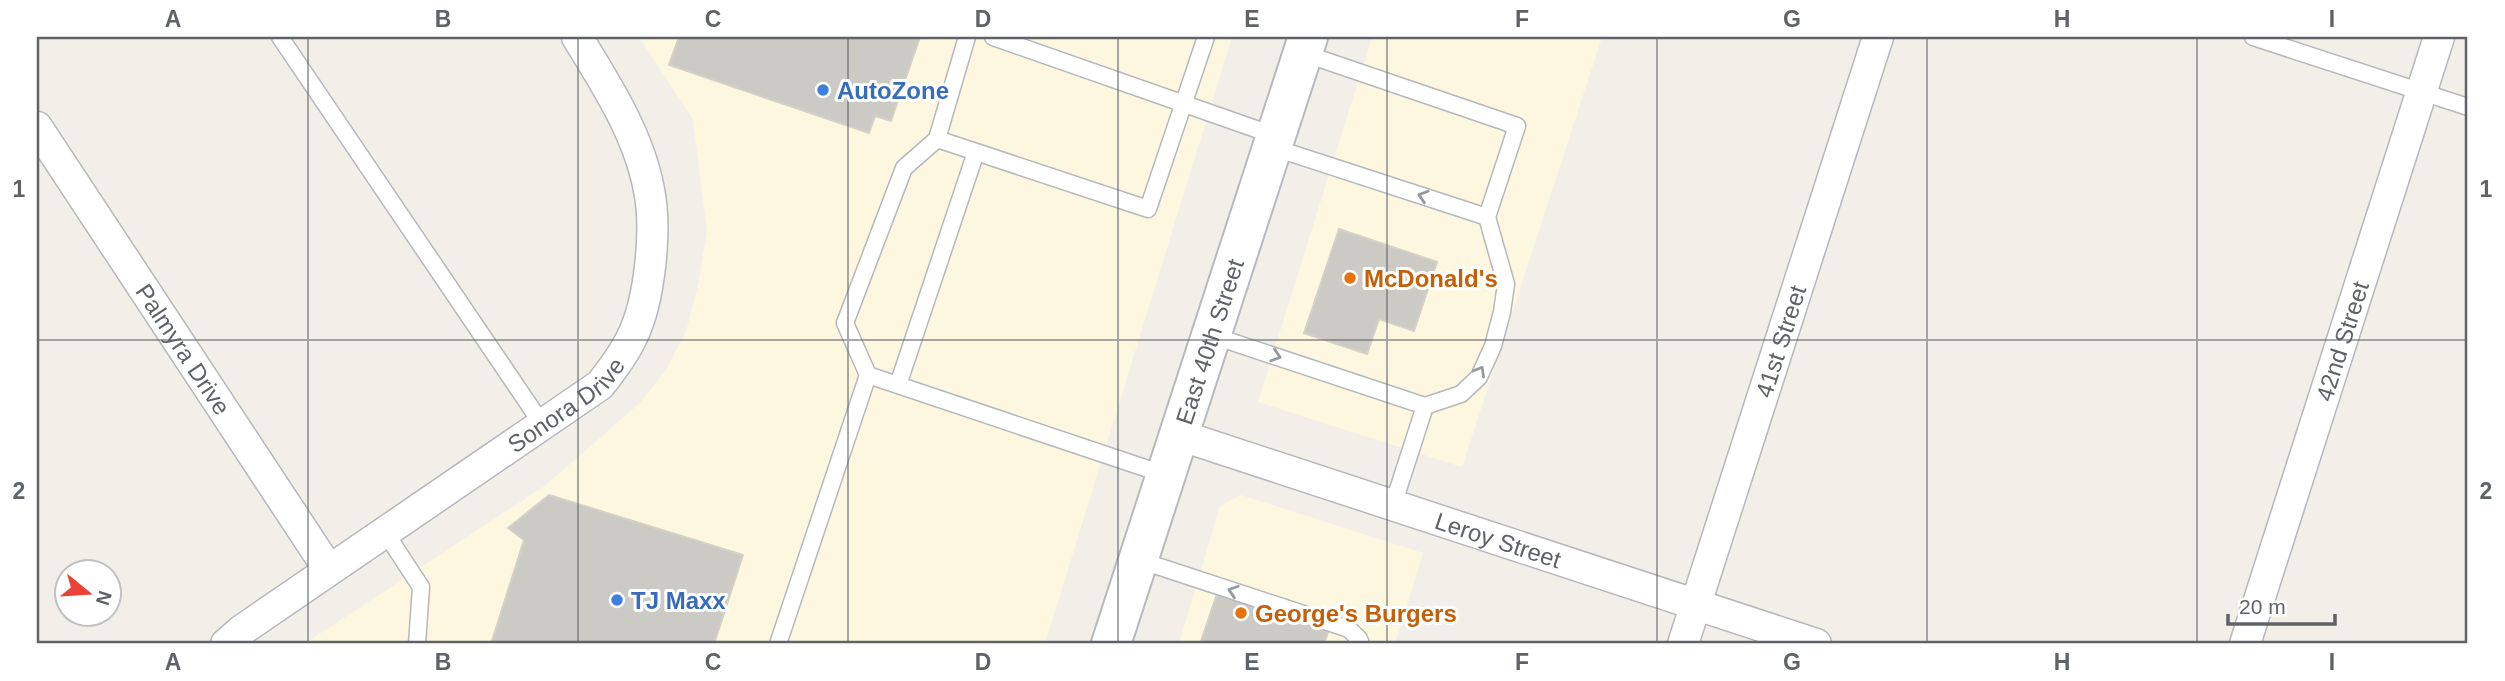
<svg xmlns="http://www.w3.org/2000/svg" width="2505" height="681" font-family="Helvetica,sans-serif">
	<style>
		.commercial { fill: #fef7e0 }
		.building { fill: #cccac5; stroke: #d6d1c6; stroke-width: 2 }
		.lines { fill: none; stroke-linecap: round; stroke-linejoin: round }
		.service-casing { stroke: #b5b8bc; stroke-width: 19 }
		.minor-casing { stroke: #b5b8bc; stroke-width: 33 }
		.secondary-casing { stroke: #b6babf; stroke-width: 42 }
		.service { stroke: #fff; stroke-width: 16 }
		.minor { stroke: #fff; stroke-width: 30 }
		.secondary { stroke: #fff; stroke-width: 38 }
		.oneway { stroke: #979a9d }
		.grid { fill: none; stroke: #5f6368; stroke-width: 2; stroke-opacity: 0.55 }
		.shop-dot { fill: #3f7fe0; stroke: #fff; stroke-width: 2.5 }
		.food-dot { fill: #e8710a; stroke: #fff; stroke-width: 2.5 }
		.labels { text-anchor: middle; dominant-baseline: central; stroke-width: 6; stroke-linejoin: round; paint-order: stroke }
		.shop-label { font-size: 24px; font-weight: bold; fill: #366cbe; stroke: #fff; text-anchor: start }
		.food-label { font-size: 24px; font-weight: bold; fill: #c56008; stroke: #fff; text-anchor: start }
		.street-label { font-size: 24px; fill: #5f6368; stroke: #fff }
		.neatline { fill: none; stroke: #5f6368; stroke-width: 2.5 }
		.grid-label { font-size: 23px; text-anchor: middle; font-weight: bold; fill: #5f6368 }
	</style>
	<rect width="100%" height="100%" fill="#f1efe8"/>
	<!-- commercial -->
	<path class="commercial" d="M639,37h593l-187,607h-741l242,-159 95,-83 24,-31 21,-39 13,-51 8,-50 -14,-112z
		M1372,37h230l-140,430 -204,-65z
		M1241,495l182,58 -28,91h-216l41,-138z"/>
	<!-- building -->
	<path class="building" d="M679,37h241l-29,84 -16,-5 -6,17 -200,-68z
		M1339,229l98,33 -23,69 -35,-12 -12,35 -63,-21z
		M549,495l194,60 -29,89h-223l33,-104 -16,-12z
		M1217,594l111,38 -4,12h-124z"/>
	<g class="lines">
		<defs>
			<path id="service" d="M280,37l262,387
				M967,37l-30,102 211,70 58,-172
				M993,37l283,99
				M2253,37l215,70
				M1272,147l215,70
				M1211,335l214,71 36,-12 18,-17 14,-31 9,-34 4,-28 -19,-67 30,-91 -214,-73
				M868,375l-23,-52 59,-155 33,-29
				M898,385l78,-233
				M1393,505l32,-99
				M385,532l36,55 -4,57
				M1139,560l210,69 10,10 2,5
				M778,644l90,-269 298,100"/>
			<g id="minor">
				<path id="s1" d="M37,127l292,443"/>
				<path id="s2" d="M1179,435l637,209"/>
				<path id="s3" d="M226,644l16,-14 358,-245c12,-15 24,-31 32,-48 18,-36 25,-108 17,-147 -10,-55 -43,-106 -72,-153"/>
				<path id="s4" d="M1683,644l195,-607"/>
				<path id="s5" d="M2245,644l194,-607"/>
			</g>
			<g id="secondary">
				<path id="s6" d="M1111,644l197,-607"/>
			</g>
		</defs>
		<!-- service casing -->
		<use href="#service" class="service-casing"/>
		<!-- minor casing -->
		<use href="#minor" class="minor-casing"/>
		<!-- secondary casing -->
		<use href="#secondary" class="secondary-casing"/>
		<!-- service -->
		<use href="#service" class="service"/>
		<!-- minor -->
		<use href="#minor" class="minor"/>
		<!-- secondary -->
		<use href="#secondary" class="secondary"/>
	</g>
	<!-- one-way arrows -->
	<defs><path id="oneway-chevron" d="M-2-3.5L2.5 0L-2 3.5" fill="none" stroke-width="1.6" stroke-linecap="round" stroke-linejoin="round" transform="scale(1.75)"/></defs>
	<g class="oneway">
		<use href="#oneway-chevron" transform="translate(1423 196) rotate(-162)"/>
		<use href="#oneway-chevron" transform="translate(1276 356) rotate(18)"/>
		<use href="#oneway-chevron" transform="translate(1480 371) rotate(-60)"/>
		<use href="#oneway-chevron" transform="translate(1233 591) rotate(-162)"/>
	</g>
	<!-- grid -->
	<path class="grid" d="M308,37v607M578,37v607M848,37v607M1118,37v607M1387,37v607M1657,37v607M1927,37v607M2197,37v607M37,340h2431"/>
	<!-- markers -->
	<g class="shop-dot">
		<circle cx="823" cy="90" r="7"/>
		<circle cx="617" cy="600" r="7"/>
	</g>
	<g class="food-dot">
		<circle cx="1350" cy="278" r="7"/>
		<circle cx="1241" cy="613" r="7"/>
	</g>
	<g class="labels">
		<!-- shop labels -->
		<g class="shop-label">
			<text x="837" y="90">AutoZone</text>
			<text x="631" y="600">TJ Maxx</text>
		</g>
		<!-- food labels -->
		<g class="food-label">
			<text x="1364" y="278">McDonald's</text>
			<text x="1255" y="613">George's Burgers</text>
		</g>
		<!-- street labels -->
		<g class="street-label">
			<text stroke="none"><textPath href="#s6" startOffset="318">East 40th Street</textPath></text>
			<text stroke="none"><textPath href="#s5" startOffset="318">42nd Street</textPath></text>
			<text stroke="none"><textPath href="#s4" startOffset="318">41st Street</textPath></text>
			<text stroke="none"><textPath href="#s1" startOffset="266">Palmyra Drive</textPath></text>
			<text stroke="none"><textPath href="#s3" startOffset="416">Sonora Drive</textPath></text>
			<text stroke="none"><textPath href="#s2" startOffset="336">Leroy Street</textPath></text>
		</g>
	</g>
	<!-- border -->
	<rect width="2505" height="681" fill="none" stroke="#ffffff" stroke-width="77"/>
	<!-- north arrow -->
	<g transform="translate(88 593) rotate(108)"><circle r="33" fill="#ffffff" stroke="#bfc1c3" stroke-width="2"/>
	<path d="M0-5L12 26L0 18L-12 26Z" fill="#ea4335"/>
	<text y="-10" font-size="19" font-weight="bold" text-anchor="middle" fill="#5f6368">N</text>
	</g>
	<!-- scale -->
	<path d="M2228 614v10h107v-10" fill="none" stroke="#5f6368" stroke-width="3.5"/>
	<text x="2239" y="614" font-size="21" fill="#5f6368" stroke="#ffffff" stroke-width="5" paint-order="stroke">20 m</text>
	<rect x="38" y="38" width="2428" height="604" class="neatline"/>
	<g class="grid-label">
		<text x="173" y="27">A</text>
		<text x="443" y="27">B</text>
		<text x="713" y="27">C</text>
		<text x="983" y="27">D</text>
		<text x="1252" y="27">E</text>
		<text x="1522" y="27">F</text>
		<text x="1792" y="27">G</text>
		<text x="2062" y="27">H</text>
		<text x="2332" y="27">I</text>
		<text x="19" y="197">1</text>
		<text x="2486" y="197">1</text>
		<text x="19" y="499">2</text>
		<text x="2486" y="499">2</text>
		<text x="173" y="670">A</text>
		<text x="443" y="670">B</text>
		<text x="713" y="670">C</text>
		<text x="983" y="670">D</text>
		<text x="1252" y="670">E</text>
		<text x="1522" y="670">F</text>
		<text x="1792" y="670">G</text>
		<text x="2062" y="670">H</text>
		<text x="2332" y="670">I</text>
	</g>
</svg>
